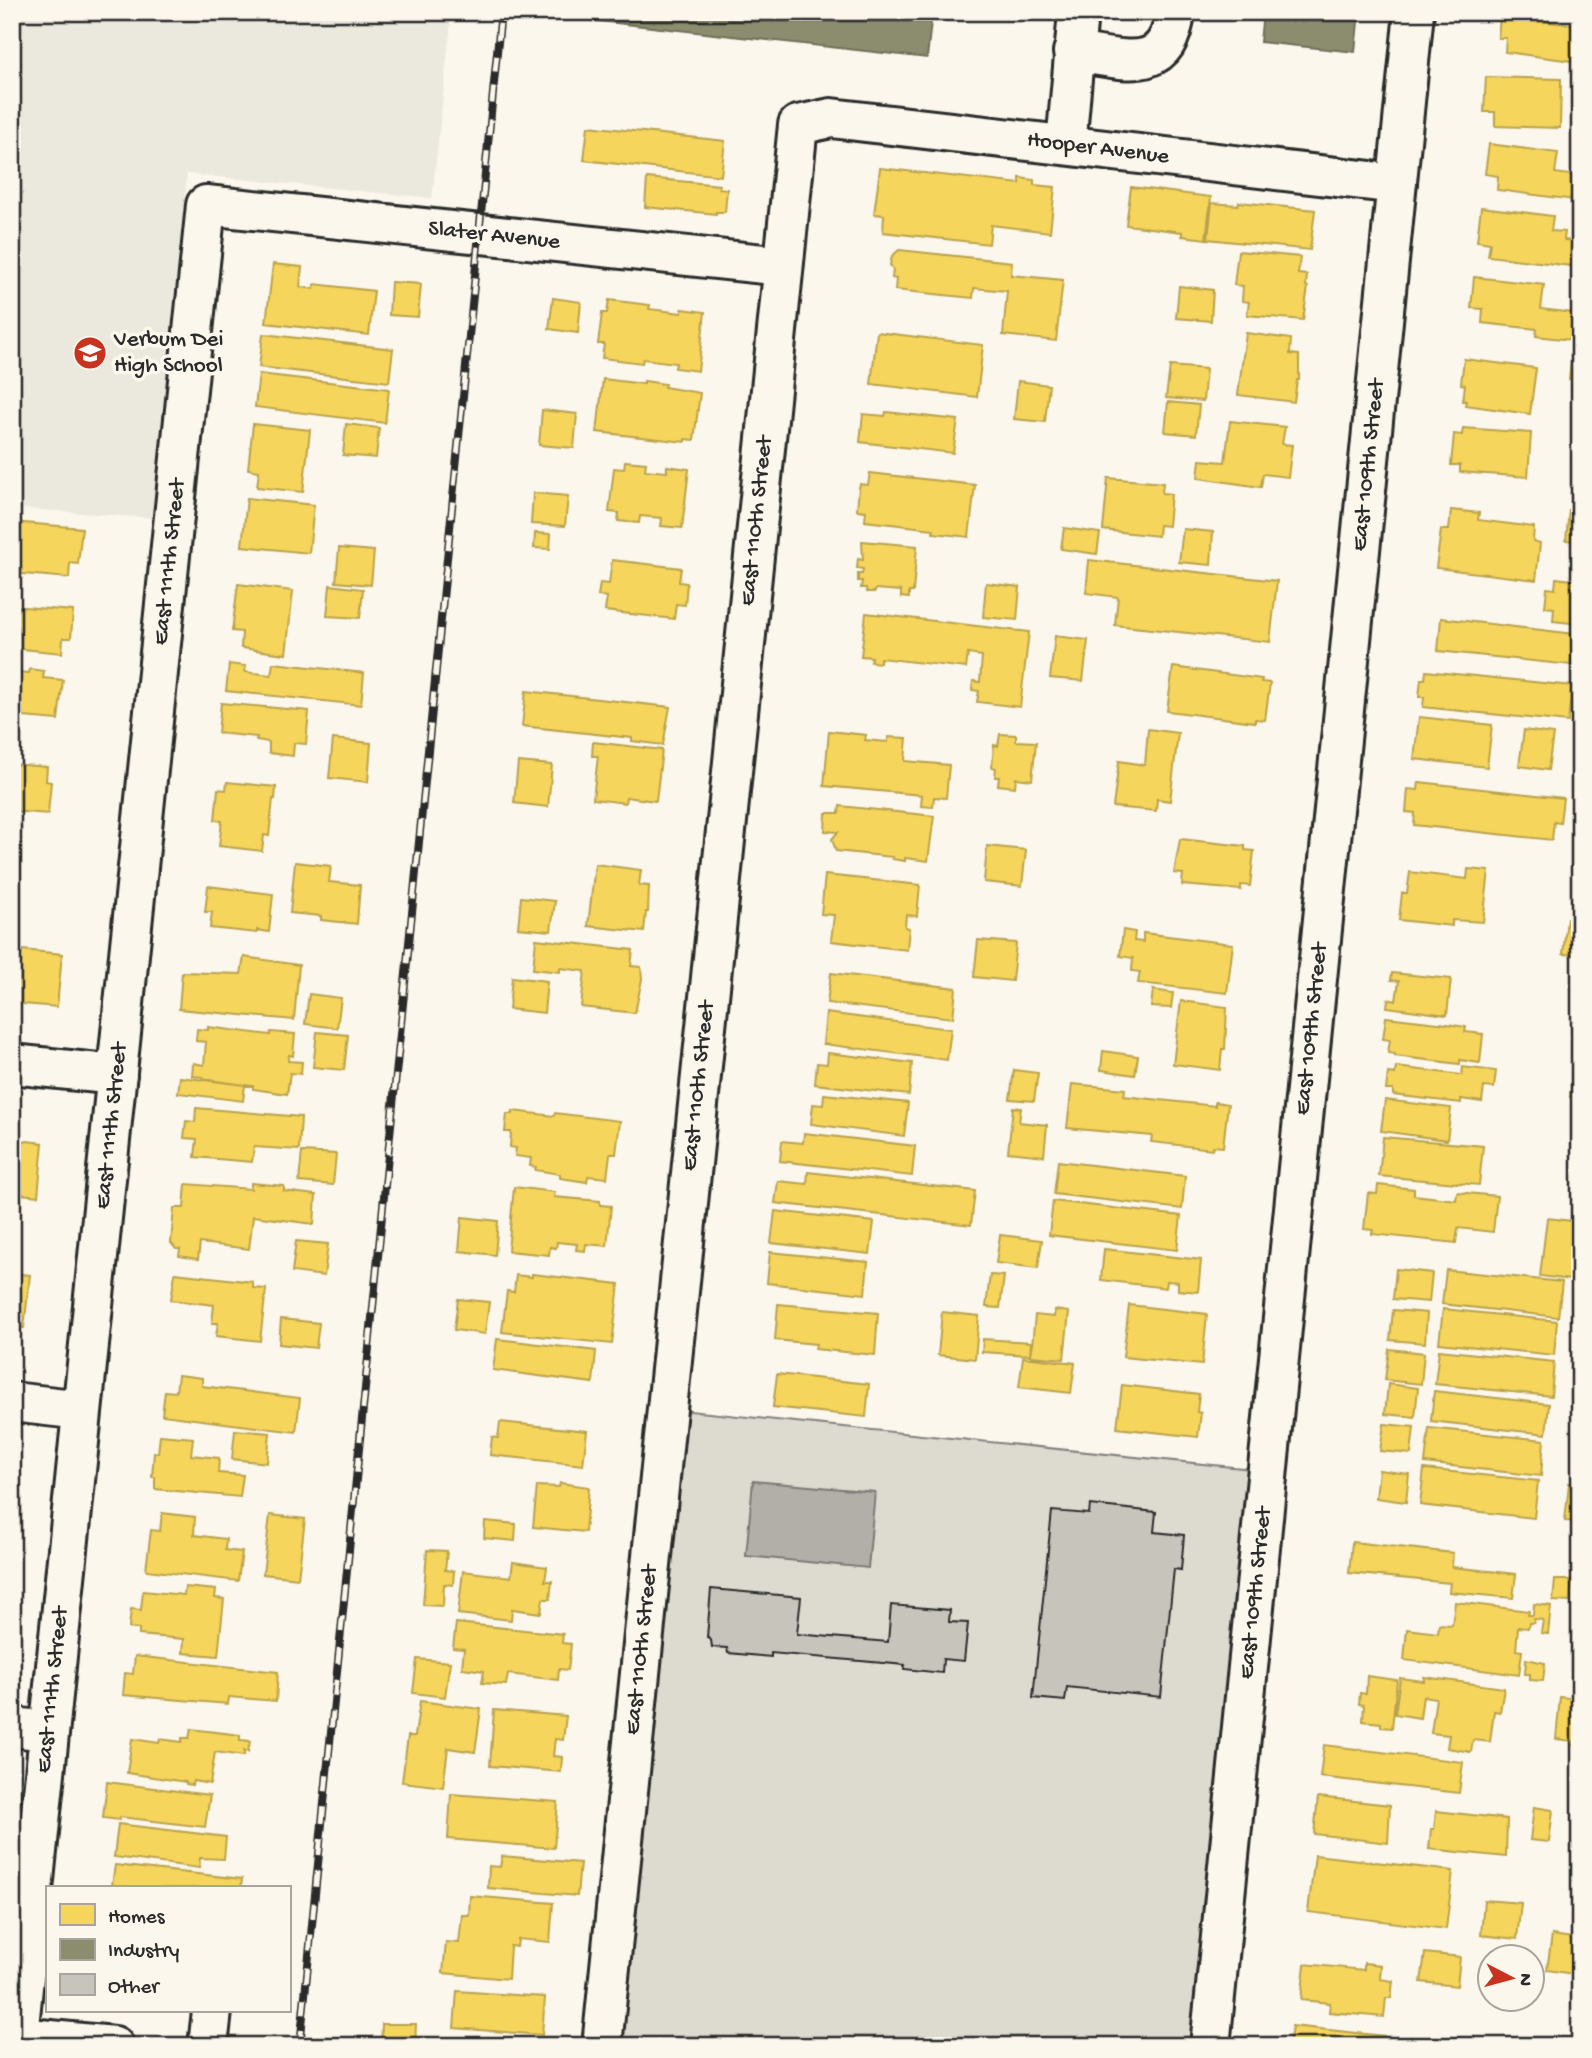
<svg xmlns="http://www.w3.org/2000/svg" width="1592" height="2058" font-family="'Gochi Hand',sans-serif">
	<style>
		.built { fill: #ebe8de }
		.green { fill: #dddad0; stroke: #84827e; stroke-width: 2 }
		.water { fill: #b1afa7; stroke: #7b7a75; stroke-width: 2 }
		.homes { fill: #f6d55c; stroke: #b9a24d; stroke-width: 2 }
		.industry { fill: #8c8c6e; stroke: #6f6f5a; stroke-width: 2 }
		.building { fill: #c7c4bc; stroke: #2b2b2b; stroke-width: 2 }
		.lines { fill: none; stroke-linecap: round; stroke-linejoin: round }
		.minor-casing { stroke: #2b2b2b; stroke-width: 44 }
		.minor { stroke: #fbf7ec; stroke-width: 38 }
		.rail-casing { stroke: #2b2b2b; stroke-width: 8 }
		.rail { stroke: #fbf7ec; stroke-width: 5; stroke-dasharray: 16; stroke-linecap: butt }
		.labels { text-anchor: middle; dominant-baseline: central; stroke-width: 7; stroke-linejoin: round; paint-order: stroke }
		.street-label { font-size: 23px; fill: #2b2b2b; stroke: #fbf7ec }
		.poi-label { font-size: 23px; fill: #2b2b2b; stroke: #fbf7ec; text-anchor: start }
	</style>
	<rect width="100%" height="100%" fill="#fbf7ec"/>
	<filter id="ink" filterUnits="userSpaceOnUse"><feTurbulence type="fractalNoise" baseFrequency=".0143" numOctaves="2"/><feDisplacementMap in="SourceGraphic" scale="14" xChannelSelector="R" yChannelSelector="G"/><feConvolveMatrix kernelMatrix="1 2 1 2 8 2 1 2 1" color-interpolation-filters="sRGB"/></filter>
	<g filter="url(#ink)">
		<!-- built -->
		<path class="built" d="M12,12h440l-20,186 -245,-24 -35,344 -140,-10z"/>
		<!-- green -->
		<path class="green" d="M680,1410l581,60 -59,576h-587z"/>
		<!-- water -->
		<path class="water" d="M753,1481l122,11 -7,76 -122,-12z"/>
		<!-- homes -->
		<path class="homes" d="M1542,12h38v4z
			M1500,17l79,8 1,37 -75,-10 1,-14h-8z
			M1486,77l75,2 -1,49 -65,-2v-14h-11z
			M588,126l137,15 -4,35 -137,-16z
			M1489,144l69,9 -3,20 22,3 -3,24 -77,-10 1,-14 -13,-2z
			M880,168l140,16v-6l14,2v5l21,2 -5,45 -59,-7 -2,19 -106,-12 1,-17 -10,-1z
			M647,178l72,7v3l8,1 -2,23h-9v2l-71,-7z
			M1131,187l80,10 -5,42 -24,-3v-4l-56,-7z
			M1239,202l76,8 -5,40 -102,-11 4,-36 26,2z
			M1481,207l72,9 -2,15 14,1 -1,8 16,2v25l-92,-11 2,-13 -13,-2z
			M899,250l113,12 -1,13 52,5 -7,61 -53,-6 4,-44 -33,-3 -1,10 -78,-8 1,-11 -4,-1 1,-9 -3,-4 2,-9z
			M1238,251l62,6 -2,17 9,1 -1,11 2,1 -5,33 -56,-5 2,-13 -7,-1 1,-15 -9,-1z
			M273,264l29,3 -2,20 14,2 1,-5 59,7 -5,44 -103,-12z
			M1474,277l70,8 -3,24 39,5v27l-44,-5 1,-7 -55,-6 1,-14 -12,-1z
			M391,282l30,2 -3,33 -29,-2z
			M1179,286l34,4 -2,31 -35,-3z
			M553,298l28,4 -3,31 -29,-4z
			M609,300l41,5 -1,4 33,4v-4l23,3 -7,59 -23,-3 1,-5 -33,-4 -1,4 -40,-5 2,-14h-6l4,-31h5z
			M877,332l106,13 -6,52 -106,-13z
			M1246,333l45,6 -1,15 9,1v25h-2l-3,22 -56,-7z
			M263,334l130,15 -4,33 -130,-15z
			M1573,348h7v32l-11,-1z
			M1464,359l72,9 -6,46 -65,-9 1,-4h-3l2,-16 -4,-1z
			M1170,366l36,3 -3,32 -37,-3z
			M259,374l130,15 -4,34 -130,-16z
			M603,379l41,5v-3l21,3 -1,3 36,6 -6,47 -9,-1v3l-88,-10z
			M1018,381l31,4 -4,37 -31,-3z
			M1168,402l31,3 -3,30 -31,-3z
			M542,410l35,4 -3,34 -35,-3z
			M886,412l72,8 -5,33 -93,-11 3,-28 22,2z
			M1230,421l55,6 -3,17 10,1 -4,32 -25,-3 -2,13 -63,-9 2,-18 25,2z
			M253,424l57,6 -7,62 -46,-5 2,-16 -11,-2z
			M346,424l33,4 -3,30 -33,-3z
			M1463,428l68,5 -3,44 -68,-5v-7h-9l3,-31 8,1z
			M1574,435h6v28h-8z
			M625,461l21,2 -1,7 22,2v-6l22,3 -7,59 -21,-2 1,-8 -22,-2 -1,7 -21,-2 1,-8 -10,-1 5,-44 10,1z
			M870,473l105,12 -6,52 -36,-4 1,-4 -69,-8 1,-10 -9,-1 2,-22 1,-4 8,1z
			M1108,478l55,5 -1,10 9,1 -3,32 -9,-1 -1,11 -55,-6z
			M533,493l35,3 -3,30 -34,-2z
			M247,498l67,7 -5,48 -67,-7z
			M1451,510l28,3 -1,7 56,7 -1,14 7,2 -4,37 -100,-12 5,-38h8z
			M1569,510l11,1v31l-14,-2z
			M12,522l70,6 -4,36 -8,-1 -1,15 -57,-5z
			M1064,528l36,5 -3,21 -36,-5z
			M1183,529l30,3 -2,33 -32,-3z
			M535,533l16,1 -1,15 -16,-1z
			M862,541l55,5 -4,46h-4v6l-8,-1v-6l-25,-2 -1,3h-8l-1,-4h-5l1,-7h-4v-7h4l1,-5 -6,-1 1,-9 5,1z
			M339,548l35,3 -3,34 -35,-3z
			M612,560l69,8 -2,14 8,1 -2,22 -9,-1 -2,15 -69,-8 2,-14 -9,-1 2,-13 9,1z
			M1089,560l188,21 -7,61 -155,-17 3,-28 -32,-4z
			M1556,578l24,3v43l-27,-3 1,-13 -9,-1 2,-19 8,1z
			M986,583l34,4 -3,33 -34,-3z
			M238,584l55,7 -7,63 -45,-6 1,-16 -10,-1z
			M330,585l33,4 -3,29 -33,-2z
			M12,606l61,5 -2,27h-8l-1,15 -50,-5z
			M866,613l163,19 -9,75 -43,-5 2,-11 -7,-1 1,-9 7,1 2,-26 -14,-2 -2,14 -86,-10v5l-9,-1 1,-5 -11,-1z
			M1441,618l133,16 -3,31 -133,-14z
			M1055,636l33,4 -5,41 -33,-3z
			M273,663l91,10 -3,32 -135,-14 3,-27 17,2 -1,6 26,3z
			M1173,667l89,12 -1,3 9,1 -5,37 -10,-1v3l-88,-11z
			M12,668h6l-1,4 12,1 1,-4 14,2 -1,7 20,2 -5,40 -46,-4z
			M1426,671l146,15 -4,36 -145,-15 1,-10h-5l2,-18h4z
			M526,691l144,16 -7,38 -31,-4v-3l-110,-12z
			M221,703l88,8 -3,33 -12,-1 -1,13 -24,-3v-11l-13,-2 1,-3 -39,-4z
			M1419,717l73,8 -5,42 -73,-8z
			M1148,729l30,4 -8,68 -13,-2 -1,12 -43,-4 6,-46 26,4z
			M1524,730l29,4 -5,36 -29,-4z
			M829,731l37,4 -1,5 23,2v-5l19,1 -2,23 44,4 -3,33 -12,-1 -1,10 -12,-1 1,-11 -98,-9z
			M1000,734l16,1v6l20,1 -4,38 -16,-2 -1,9 -17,-2 1,-8h-4l1,-9 -4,-1 2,-22 4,1z
			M333,739l38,4 -3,39 -39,-4z
			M593,742l69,8 -6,51 -30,-4 -1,6 -32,-4 5,-43h-6z
			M518,762l34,3 -4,42 -34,-4z
			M12,764l35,3 -1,14 5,1 -3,32 -36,-3z
			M227,782l49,5 -1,12h-2l-4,37 -5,-1 -2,16 -43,-5 3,-25 -7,-1 3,-31 8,1z
			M1419,782l144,16 -3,25 -6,-1 -2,18 -138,-15 1,-12 -9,-1 2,-23 10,1z
			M840,806l94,10 -6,45 -23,-3v3l-13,-2 1,-2 -57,-6 -4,-12 6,-7 -13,-1 1,-18h13z
			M1180,839l65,7v4l9,1 -4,35 -9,-1v5l-59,-5 1,-11 -9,-1z
			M987,846l39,4 -4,36 -38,-4z
			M295,862l36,4 -2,16 31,3 -3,39 -36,-4v-4l-31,-3z
			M595,864l46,6 -2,15 10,1 -1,26h-2l-2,20 -56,-6z
			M1468,869l21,2 -6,51 -31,-2v6l-53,-6 3,-27h5l3,-21 57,7z
			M825,875l95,10 -3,31 -11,-1 -1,12 4,1 -2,22 -76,-9 3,-26 -13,-1z
			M208,886l65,8 -4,38 -12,-2v3l-47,-5 2,-16h-7z
			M521,897l34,4 -4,30 -33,-3z
			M1567,918l13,1v36l-17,-1z
			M1123,930l12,2 -1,9 9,1v-9l90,11 -6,49 -89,-10 2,-11 -8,-1 1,-13 -13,-2z
			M536,939l97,11 -2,16 10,1 1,12 -7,34 -54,-6 4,-36 -25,-3v4l-27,-3z
			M978,940l38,3 -4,38 -38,-4z
			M12,949l50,5 -5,53 -45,-4z
			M244,957l55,8 -5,55 -115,-11 3,-37 59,2z
			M831,973l125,15 -3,30 -126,-15z
			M1392,973l59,6 -4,36 -60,-8 1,-8 8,2 3,-20 -8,-1z
			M512,977l35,4 -3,32 -35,-4z
			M1153,990l20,3 -2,15 -20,-1z
			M309,994l32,4 -4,30 -32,-4z
			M1181,1001l46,6 -2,42h-3l-2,21 -47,-6z
			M826,1013l125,16 -4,31 -124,-16z
			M1386,1017l61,7 19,3 -1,5 18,2 -3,29 -20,-3v4l-65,-8v-2l-7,-1 2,-13 -7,-1z
			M208,1027l62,8 1,-3 24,2 -2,22 -4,-1 -1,6 14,1 -1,12 -11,-1 -3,21 -34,-5v-3l-51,-7 1,-2 -11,-1 1,-13 11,2 2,-23 -10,-1 1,-12 11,1z
			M317,1032l31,3 -4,35 -31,-3z
			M1103,1051l35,5 -3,19 -34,-5z
			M828,1053l84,10 -3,32 -94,-11 2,-21 10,1z
			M1396,1067l66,8 1,-8 33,4 -2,17 -10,-1 -2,15 -21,-3v4l-68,-8v-5h-7l2,-17 7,1z
			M1014,1070l24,3 -4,28 -24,-2z
			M180,1077l65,8 -2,16 -65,-8z
			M1572,1080l8,1v17l-10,-1z
			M1072,1084l53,5 -1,7 91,10v-4l13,2 -5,43 -11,-1v3l-61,-7 1,-6 -85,-8z
			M824,1094l84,9 -4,33 -93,-12 2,-20 10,1z
			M1385,1100l66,8 -4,32 -66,-9z
			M1013,1107l8,1 -2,14 28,3 -3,31 -36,-4z
			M196,1108l105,9 -2,33 -45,-3 -2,15 -57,-5 2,-18 -13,-1 2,-17 9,1z
			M513,1111l41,5 1,-3 65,8 -4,33h-6l-3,24 -19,-2 -1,6 -27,-4v-4l-25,-4 1,-3 -6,-1 1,-8 -16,-2 1,-8 -6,-1 1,-15h-6l2,-18h6z
			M804,1133l111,13 -3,30 -132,-15 2,-20 21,2z
			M12,1136l6,1v3l25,3 -5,53 -26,-3z
			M1383,1137l100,9 -4,39 -100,-9z
			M302,1152l34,2 -3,31 -34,-3z
			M1058,1161l127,15 -3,33 -128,-15z
			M808,1172l167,19 -4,34 -196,-22 3,-22 29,3z
			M251,1183l33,3v5l32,4 -2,29 -61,-8 -4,33 -49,-6 -2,16 -19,-3 1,-7h-4l-5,-6 3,-35h10l2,-24 65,5z
			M1378,1185l36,4v6l42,5 1,-8 40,4 -4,36 -35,-4 -2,15 -84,-9 1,-4 -9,-1 4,-36 9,1z
			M514,1187l41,5 -1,5 46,4v4l11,1 -4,40 -21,-2 -1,7 -9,-1 1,-6 -20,-2 -1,6 -6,-1 -1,8 -41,-4z
			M1053,1201l128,15 -4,34 -128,-15z
			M775,1211l99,11 -4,32 -99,-11z
			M462,1217l36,4 -3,34 -36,-4z
			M1547,1218l33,4 -1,59 -39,-5z
			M1000,1235l42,5 -4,28 -42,-5z
			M296,1241l32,3 -4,32 -32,-4z
			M1104,1249l97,11 -3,32 -20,-2v-8l-11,-1 -1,7 -65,-8z
			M770,1252l98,10 -3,32 -98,-11z
			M1396,1269l36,4 -3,29 -36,-3z
			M1446,1270l116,12 -4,35 -116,-13z
			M12,1273l18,2 -6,53 -12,-1z
			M175,1273l78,9v6l13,1 -6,52 -44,-5 2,-13h-6l2,-18 -43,-5z
			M532,1274l87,10 -7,60 -110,-12 5,-41 7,1 2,-17 16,2z
			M990,1275l14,1 -4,32 -14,-1z
			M458,1299l31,3 -4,32 -31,-4z
			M778,1304l100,9 -3,42 -60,-6 1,-5 -41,-4z
			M1129,1305l78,9 -5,51 -79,-8z
			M1443,1309l114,12 -3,34 -115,-12z
			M1055,1310l14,2 -5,47 -33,-3 4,-41 19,2z
			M1393,1310l34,3 -2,30 -35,-3z
			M942,1312l37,4 -4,43 -37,-4z
			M281,1319l38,4 -3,25 -37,-4z
			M497,1339l99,12 -3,32 -100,-13z
			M983,1339l48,3 -1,13 -48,-3z
			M1389,1349l35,4 -3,31 -36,-4z
			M1439,1350l115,12 -3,34 -116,-12z
			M1023,1357l52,6 -4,30 -52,-6z
			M777,1374l92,10 -3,33 -93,-10z
			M178,1375l24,3v8l98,12 -4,34 -134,-17 3,-24 11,1z
			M1388,1384l30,4 -3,29 -30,-3z
			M1122,1385l77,9 -2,18 4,1 -3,24 -81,-9z
			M1434,1391l115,13 -3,30 -115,-13z
			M500,1422l87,9 -4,34 -93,-10 2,-18 6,1z
			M1384,1424l30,3 -3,27 -31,-3z
			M1429,1428l115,12 -3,36 -116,-13z
			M235,1430l35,3 -3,30 -35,-4z
			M160,1435l33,3 -2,17 28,3 -1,15 25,2 -3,22 -85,-8v-12h-3l2,-25 4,1z
			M1424,1469l114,12 -4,37 -114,-13z
			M1379,1470l30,4 -3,28 -30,-4z
			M560,1483l29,4 -4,45 -52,-5 4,-41 22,1z
			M1569,1483l11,1v38l-15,-1z
			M162,1513l33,4 -1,18 32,4 -1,11 17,2 -4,29 -92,-11 5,-40 9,1z
			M270,1515l35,4 -7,59 -35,-4z
			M485,1521l31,3 -1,17 -31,-3z
			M1352,1542l101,11 -1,14 64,7 -3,24 -64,-6 1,-9 -101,-10z
			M427,1550l20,1 -2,19 9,1 -1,14 -9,-1 -1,22 -20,-1z
			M513,1562l34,5 -2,14h7l-2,18h-7l-2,14 -29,-4 -1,11 -53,-6 5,-43 48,6z
			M1555,1580h17l-2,22 -17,-1z
			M185,1587l31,3 -1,8 9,1 -6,57 -35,-3 1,-14 -45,-4v-6l-10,-1 2,-19 10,1 2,-19 41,4z
			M1455,1602l74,9 -1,4h5l1,-11 17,2 -3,28 -7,-1 2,-13 -9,-1v4h-5l-1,5 -10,-1 -2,23 6,1 -3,24 -115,-15 3,-31 31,4 1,-9 13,1z
			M456,1623l107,11 -1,9 9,1 -3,26 -9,-1 -1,11 -50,-6 -2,11 -24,-2 2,-12 -22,-3 2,-19 -11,-1z
			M135,1656l143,16 -2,29 -47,-4 -1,7 -105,-9 2,-22 8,1z
			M417,1659l33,3 -5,35 -32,-4z
			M1526,1659l19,4 -2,18 -13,-1v-6h-5z
			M1367,1676l30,4 -5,48 -11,-1v-4l-18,-2 1,-16 -5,-1 1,-11 6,1z
			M1424,1677l80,11 -4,24 -6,-1 -4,31 -17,-2 -2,12 -24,-4 2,-13 -18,-2 5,-35 -13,-2 -3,22 -25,-4 5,-36 24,3z
			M1579,1692h1v53h-7l1,-4 -18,-2 4,-42 18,2z
			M420,1701l61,8 -6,43 -27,-4 -5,39 -41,-5 6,-46h7z
			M494,1710l72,6 -3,24 -8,-1 -2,17 9,1 -1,15 -71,-6z
			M191,1729l49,6v5l10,1 -2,11 -4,-1v5l-29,-4 -5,32 -17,-3 -1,4 -6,-1v-2l-59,-9 5,-34 27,4 1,-4 22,3v-4h7z
			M1324,1745l139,17 -4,31 -139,-16z
			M107,1782l103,13 -5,32 -85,-10 -1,3 -16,-2z
			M451,1794l107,8 -4,46 -106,-9z
			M1318,1797l72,8 -2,38 -74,-9z
			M1534,1807l19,3 -4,32 -19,-2z
			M1436,1811l71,8 -1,38 -77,-8 2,-20h3z
			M118,1824l108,13 -2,22 -24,-1 -1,10 -85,-11z
			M1315,1855l138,16 -7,58 -138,-17z
			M502,1856l78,7 -3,33 -89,-8 1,-22 11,1z
			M115,1865l127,14 -1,9h-105l-24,-3z
			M470,1896l83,7 -3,39 -32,-3 -1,8 -7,-1 -2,33 -65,-6 3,-31 13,1 3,-28h7z
			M1484,1900l37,3 -4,36 -36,-4z
			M1552,1935l28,4v36l-33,-5z
			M1425,1953l35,4 -3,29 -36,-4z
			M1364,1963l17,2 -1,14 13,2 -2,17h-5l-2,19 -55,-5 1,-9 -29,-3 4,-36 59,6z
			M457,1991l88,6 -3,38 -88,-7z
			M382,2024h34l-1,22h-34z
			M1292,2026l92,10 -1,10h-94z
			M1408,2039l60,7h-61z"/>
		<!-- industry -->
		<path class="industry" d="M591,12h341l-5,46 -337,-38z
			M1263,12h96l-4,40 -95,-10z"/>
		<!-- building -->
		<path class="building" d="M1090,1505l66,7 -2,20 30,3 -3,35 -7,-1 -13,128 -94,-10 -2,14 -32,-3 19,-187 37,3z
			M711,1589l90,8 -4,37 91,8 3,-37 59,5 -1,12 19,1 -4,38 -21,-2 -1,14 -38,-4 1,-4 -134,-12v4l-43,-4 -1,-5 -15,-1 -1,-7 -4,-3z"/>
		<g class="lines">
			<defs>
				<path id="minor" d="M1073,52c48,6 95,26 102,-40
					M1066,145l12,-133
					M12,1064l105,11
					M12,1402l70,8
					M12,1727l37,4
					M18,2037l96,9
					M17,2046l189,-1841 577,61
					M208,2046l4,-35
					M602,2046l196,-1921 33,-7 566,66
					M1210,2046l204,-2034"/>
			</defs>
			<!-- minor casing -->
			<use href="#minor" class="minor-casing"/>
			<!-- minor -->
			<use href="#minor" class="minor"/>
			<defs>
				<path id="rail" d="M300,2046l201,-2034"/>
			</defs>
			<!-- rail casing -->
			<use href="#rail" class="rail-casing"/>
			<!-- rail -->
			<use href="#rail" class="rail"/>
		</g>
	</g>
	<!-- icons -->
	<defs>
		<symbol id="school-disc" viewBox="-11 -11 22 22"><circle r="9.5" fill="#c8321e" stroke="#fbf7ec"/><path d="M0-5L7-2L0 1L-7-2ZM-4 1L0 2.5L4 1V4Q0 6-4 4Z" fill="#fff"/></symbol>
	</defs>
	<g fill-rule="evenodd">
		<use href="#school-disc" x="71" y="334" width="38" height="38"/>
	</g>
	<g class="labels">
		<!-- street labels -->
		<g class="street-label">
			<text transform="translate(1098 149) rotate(7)">Hooper Avenue</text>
			<text transform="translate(494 236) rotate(6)">Slater Avenue</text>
			<text transform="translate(1369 465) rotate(-84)">East 109th Street</text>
			<text transform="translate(757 521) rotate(-84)">East 110th Street</text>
			<text transform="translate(170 562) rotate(-84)">East 111th Street</text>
			<text transform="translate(1312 1029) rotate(-84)">East 109th Street</text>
			<text transform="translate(699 1086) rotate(-84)">East 110th Street</text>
			<text transform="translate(112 1126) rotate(-84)">East 111th Street</text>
			<text transform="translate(1256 1593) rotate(-84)">East 109th Street</text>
			<text transform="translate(642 1650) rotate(-84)">East 110th Street</text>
			<text transform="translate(53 1690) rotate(-84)">East 111th Street</text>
		</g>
		<!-- poi labels -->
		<g class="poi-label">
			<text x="114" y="340">Verbum Dei<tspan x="114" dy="26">High School</tspan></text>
		</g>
	</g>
	<!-- margin -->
	<rect width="1592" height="2058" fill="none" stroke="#fbf7ec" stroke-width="42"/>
	<rect x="21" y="21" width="1550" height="2016" fill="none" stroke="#2b2b2b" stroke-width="2.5" filter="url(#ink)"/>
	<!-- legend -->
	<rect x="46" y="1886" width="245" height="126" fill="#fbf7ec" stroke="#a8a59f" stroke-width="2"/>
	<rect x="60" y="1904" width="35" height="21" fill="#f6d55c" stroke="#a8a59f" stroke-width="2"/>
	<text x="108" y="1922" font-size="21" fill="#2b2b2b">Homes</text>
	<rect x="60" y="1939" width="35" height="21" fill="#8c8c6e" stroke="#a8a59f" stroke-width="2"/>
	<text x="108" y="1956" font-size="21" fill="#2b2b2b">Industry</text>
	<rect x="60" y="1974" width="35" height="21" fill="#c7c4bc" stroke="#a8a59f" stroke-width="2"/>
	<text x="108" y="1992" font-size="21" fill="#2b2b2b">Other</text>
	<!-- north arrow -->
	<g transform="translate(1511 1978) rotate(96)"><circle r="33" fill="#fbf7ec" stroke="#a8a59f" stroke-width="2"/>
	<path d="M0-5L12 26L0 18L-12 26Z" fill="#c8321e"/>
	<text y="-10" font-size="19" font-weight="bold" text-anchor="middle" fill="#2b2b2b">N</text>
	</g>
</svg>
